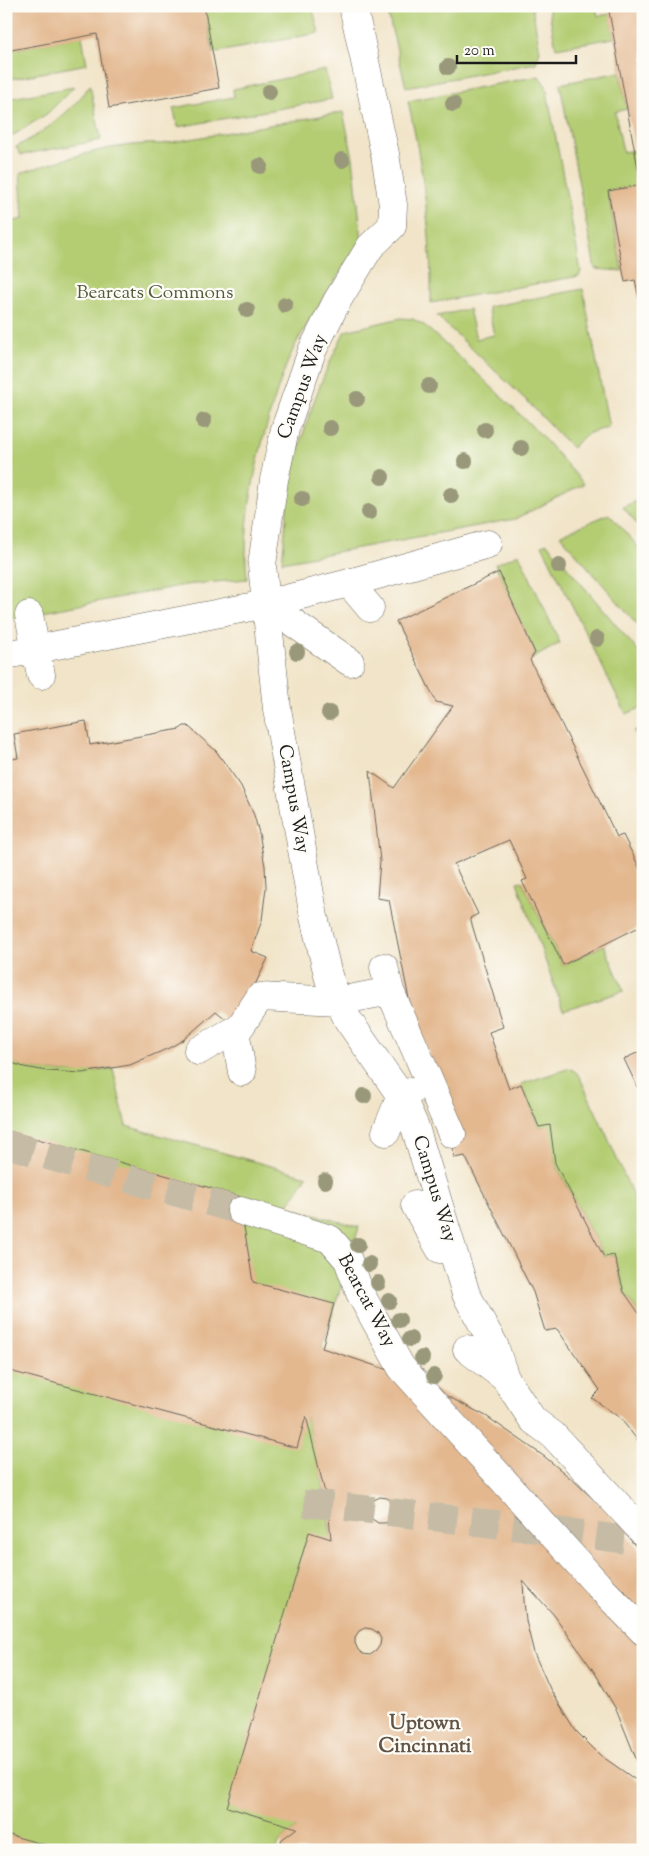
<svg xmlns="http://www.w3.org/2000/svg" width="649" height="1856" font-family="'Sorts Mill Goudy',serif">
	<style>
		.green { fill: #b4cd73; stroke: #687448 }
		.building { fill: #e3b88f; fill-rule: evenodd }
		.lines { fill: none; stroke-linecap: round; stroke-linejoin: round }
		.minor-tunnel { stroke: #c6bca6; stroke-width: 28; stroke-dasharray: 28 14; stroke-linecap: butt }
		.minor-casing { stroke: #676258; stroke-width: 29 }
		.minor { stroke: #fff; stroke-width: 28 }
		.tree { fill: #99987a }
		.labels { text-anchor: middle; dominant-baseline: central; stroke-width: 4.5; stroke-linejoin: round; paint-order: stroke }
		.park-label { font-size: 19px; fill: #515a3a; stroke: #fdfcf7 }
		.street-label { font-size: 19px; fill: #1c1c1c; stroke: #fdfcf7 }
		.neighbourhood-label { font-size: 20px; font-weight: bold; fill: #625344; stroke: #fdfcf7 }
	</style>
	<rect width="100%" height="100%" fill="#fdfcf7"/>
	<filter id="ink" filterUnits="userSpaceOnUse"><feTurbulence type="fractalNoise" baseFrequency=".02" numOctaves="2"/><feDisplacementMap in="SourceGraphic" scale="10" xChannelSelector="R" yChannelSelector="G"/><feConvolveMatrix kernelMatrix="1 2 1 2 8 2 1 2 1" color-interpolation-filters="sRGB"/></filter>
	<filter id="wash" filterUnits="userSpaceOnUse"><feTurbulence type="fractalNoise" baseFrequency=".0096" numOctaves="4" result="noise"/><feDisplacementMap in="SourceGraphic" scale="20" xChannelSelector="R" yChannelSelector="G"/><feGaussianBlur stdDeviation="1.12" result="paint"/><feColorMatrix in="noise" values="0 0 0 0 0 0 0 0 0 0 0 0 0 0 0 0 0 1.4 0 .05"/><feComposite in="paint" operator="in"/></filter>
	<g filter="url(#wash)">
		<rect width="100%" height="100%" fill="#f1e4c8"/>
		<!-- green -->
		<path class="green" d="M204,6h108l7,27 -106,20z
			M386,6h146l8,45 -4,12 -130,24z
			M548,6h48l2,10 12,-2 4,24 -58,10z
			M82,36l5,28 -81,16v-29z
			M325,70l7,29 -154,28 -5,-19 61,-11 -1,-8z
			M620,72l7,37 -12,3 8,40 12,-2 6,35 -33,7 14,79 -27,-2 -35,-185z
			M539,76l7,10 35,185 -2,5 -148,27c1,-68 -8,-135 -23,-202z
			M90,85l11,55 -80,15 -5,-8c28,-15 56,-35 74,-62z
			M74,87l-26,26 -42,27v-41z
			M343,112l10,46 9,83c-23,32 -44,65 -64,99 -11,20 -19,45 -26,67 -16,55 -30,114 -25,172l-62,6 -179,34v-396l17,-4 -3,-46c46,-14 94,-31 142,-29z
			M583,289l26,139c-19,3 -24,6 -37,20l-46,-48 -89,-84 32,-7 7,30 18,-4 -6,-28z
			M401,318l12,1 11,6 58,53 56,54 46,52 -69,35 -233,43c3,-27 4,-54 9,-80 11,-53 29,-103 54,-151z
			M643,498v33l-20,-24z
			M609,514l34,38v79l-83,-96z
			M547,543l96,114v50l-17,7 -84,-169z
			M519,554l41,89 -30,17 5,-7 -40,-89z
			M643,727v22l-9,-18z
			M522,881l41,84 41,-20 20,46 -61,19 -46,-128z
			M6,1061c37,13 69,13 107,8l13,57 181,50 -20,31 72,20 -37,121 -28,28c16,53 32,107 37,163l-34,289 -16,12 -5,10h-270z
			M570,1068l7,5 4,7 26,56 36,83v100l-19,-27 -10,-37 -10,2 -49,-94 -8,-37 -8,1 -18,-43z"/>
		<g id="blocks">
			<!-- building -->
			<path class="building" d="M6,6h198l15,82 -110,20 -12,-74 -91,17z
				M608,6h35v310l-8,-36 -10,2 -17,-91 33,-6z
				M6,173h2l3,32 -5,1z
				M499,572l36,81 -5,7 87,177 6,-2 20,40v50l-80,40 -41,-84 5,-2 -18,-39 -55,24 24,50 -8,4 33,109 -14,5 20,57 12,-5 18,43 11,-2 5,38 49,94 10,-2 10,37 19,27v128l-23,-29 -28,-20 8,-8 -43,-61 -12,2 -12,-39 -68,-136 -11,2 -2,-24 -15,-56 -28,-79 -20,-99 -12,-2 3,-37 -10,-90 24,17 59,-82 -17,-4 -40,-81z
				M86,721l4,24 90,-16 4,-3h4l28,25 25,35 13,29 5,18 6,33 1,21 -4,33 -11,31 17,7 -16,33 -24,30 -12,-10 -33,29 -14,8 -39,17 -48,8 -35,-2 -23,-4 -18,-6v-301l12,-2 -4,-24z
				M643,1050v49l-19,-40z
				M6,1130l233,66 14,86 81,22 -12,44 90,30 74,38 59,41 30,25 34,32 34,41v221l-26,-65 -22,-38 -41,-58 -31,-34 1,20 2,20 8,32 16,36 26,42 24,24 43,30v65h-360l-2,-10 16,-12 -70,-21 82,-275 22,7 -3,-34 -22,-89 -9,32 -291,-78zM380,1497l7,1 6,4 3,6 -1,7 -4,5 -6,3h-7l-6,-4 -2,-7v-6l4,-6zM365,1628l7,1 6,4 3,6 -1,6 -4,6 -6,4 -7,-1 -5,-4 -3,-7v-6l4,-6z
				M6,1834l54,15v1h-54z"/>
		</g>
	</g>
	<g filter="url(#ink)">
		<use href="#blocks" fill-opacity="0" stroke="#676258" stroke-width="1"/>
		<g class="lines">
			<!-- minor-tunnel -->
			<path class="minor-tunnel" d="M6,1144l235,67
				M304,1504l24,1 254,29 61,8"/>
			<defs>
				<path id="minor" d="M353,6l32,148 8,51 -1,21 -22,21 -33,54 -25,50 -27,78 -11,51 -12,85 15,144 37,208 15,62 10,22 9,19 53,76 14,31 51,167 28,51 11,33 28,42 20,15 90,97
					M349,583l21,25
					M266,604l84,58
					M29,615l12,60
					M6,655l260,-51 83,-21 139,-39
					M384,967l6,24 62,143
					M235,1030l7,42
					M198,1051l42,-24 20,-30 79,4 51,-10
					M386,1132l15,-36 9,-4
					M415,1205l25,44
					M241,1211l89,28 18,21 12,33 41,74 197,218 45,46
					M467,1349l38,29"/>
			</defs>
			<!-- minor casing -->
			<use href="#minor" class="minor-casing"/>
			<!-- minor -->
			<use href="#minor" class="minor"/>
		</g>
		<!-- trees -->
		<g class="tree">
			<circle cx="448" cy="67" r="8"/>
			<circle cx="269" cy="92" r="8"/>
			<circle cx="453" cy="104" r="8"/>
			<circle cx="342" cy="160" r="8"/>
			<circle cx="260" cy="166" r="8"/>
			<circle cx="285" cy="305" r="8"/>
			<circle cx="247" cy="310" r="8"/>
			<circle cx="429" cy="386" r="8"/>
			<circle cx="357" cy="399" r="8"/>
			<circle cx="204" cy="421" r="8"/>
			<circle cx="330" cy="428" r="8"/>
			<circle cx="485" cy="430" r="8"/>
			<circle cx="521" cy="448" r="8"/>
			<circle cx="465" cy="461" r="8"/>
			<circle cx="382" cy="477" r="8"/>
			<circle cx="451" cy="495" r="8"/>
			<circle cx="302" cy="499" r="8"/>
			<circle cx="369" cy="512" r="8"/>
			<circle cx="559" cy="566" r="8"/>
			<circle cx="597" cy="639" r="8"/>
			<circle cx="297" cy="652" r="8"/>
			<circle cx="329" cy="713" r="8"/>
			<circle cx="364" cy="1096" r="8"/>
			<circle cx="325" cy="1181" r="8"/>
			<circle cx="358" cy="1245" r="8"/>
			<circle cx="369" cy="1264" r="8"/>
			<circle cx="378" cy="1283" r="8"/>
			<circle cx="389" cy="1301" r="8"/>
			<circle cx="399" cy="1320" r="8"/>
			<circle cx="410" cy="1339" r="8"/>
			<circle cx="422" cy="1358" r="8"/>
			<circle cx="434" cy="1376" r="8"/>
		</g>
	</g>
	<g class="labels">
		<!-- park labels -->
		<g class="park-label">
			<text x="155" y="293">Bearcats Commons</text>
		</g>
		<!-- street labels -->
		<g class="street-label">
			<text transform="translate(303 387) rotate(-70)">Campus Way</text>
			<text transform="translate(293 799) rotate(80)">Campus Way</text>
			<text transform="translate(434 1189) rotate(73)">Campus Way</text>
			<text transform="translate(366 1301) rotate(62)">Bearcat Way</text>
		</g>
		<!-- neighbourhood labels -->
		<g class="neighbourhood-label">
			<text x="425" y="1724">Uptown<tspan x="425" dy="23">Cincinnati</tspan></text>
		</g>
	</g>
	<!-- margin -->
	<rect width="649" height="1856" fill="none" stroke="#fdfcf7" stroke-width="25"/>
	<!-- scale -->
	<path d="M457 55v8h119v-8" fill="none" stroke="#1c1c1c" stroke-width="2.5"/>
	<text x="464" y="55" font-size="15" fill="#1c1c1c" stroke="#fdfcf7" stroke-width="4" paint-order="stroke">20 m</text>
</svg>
